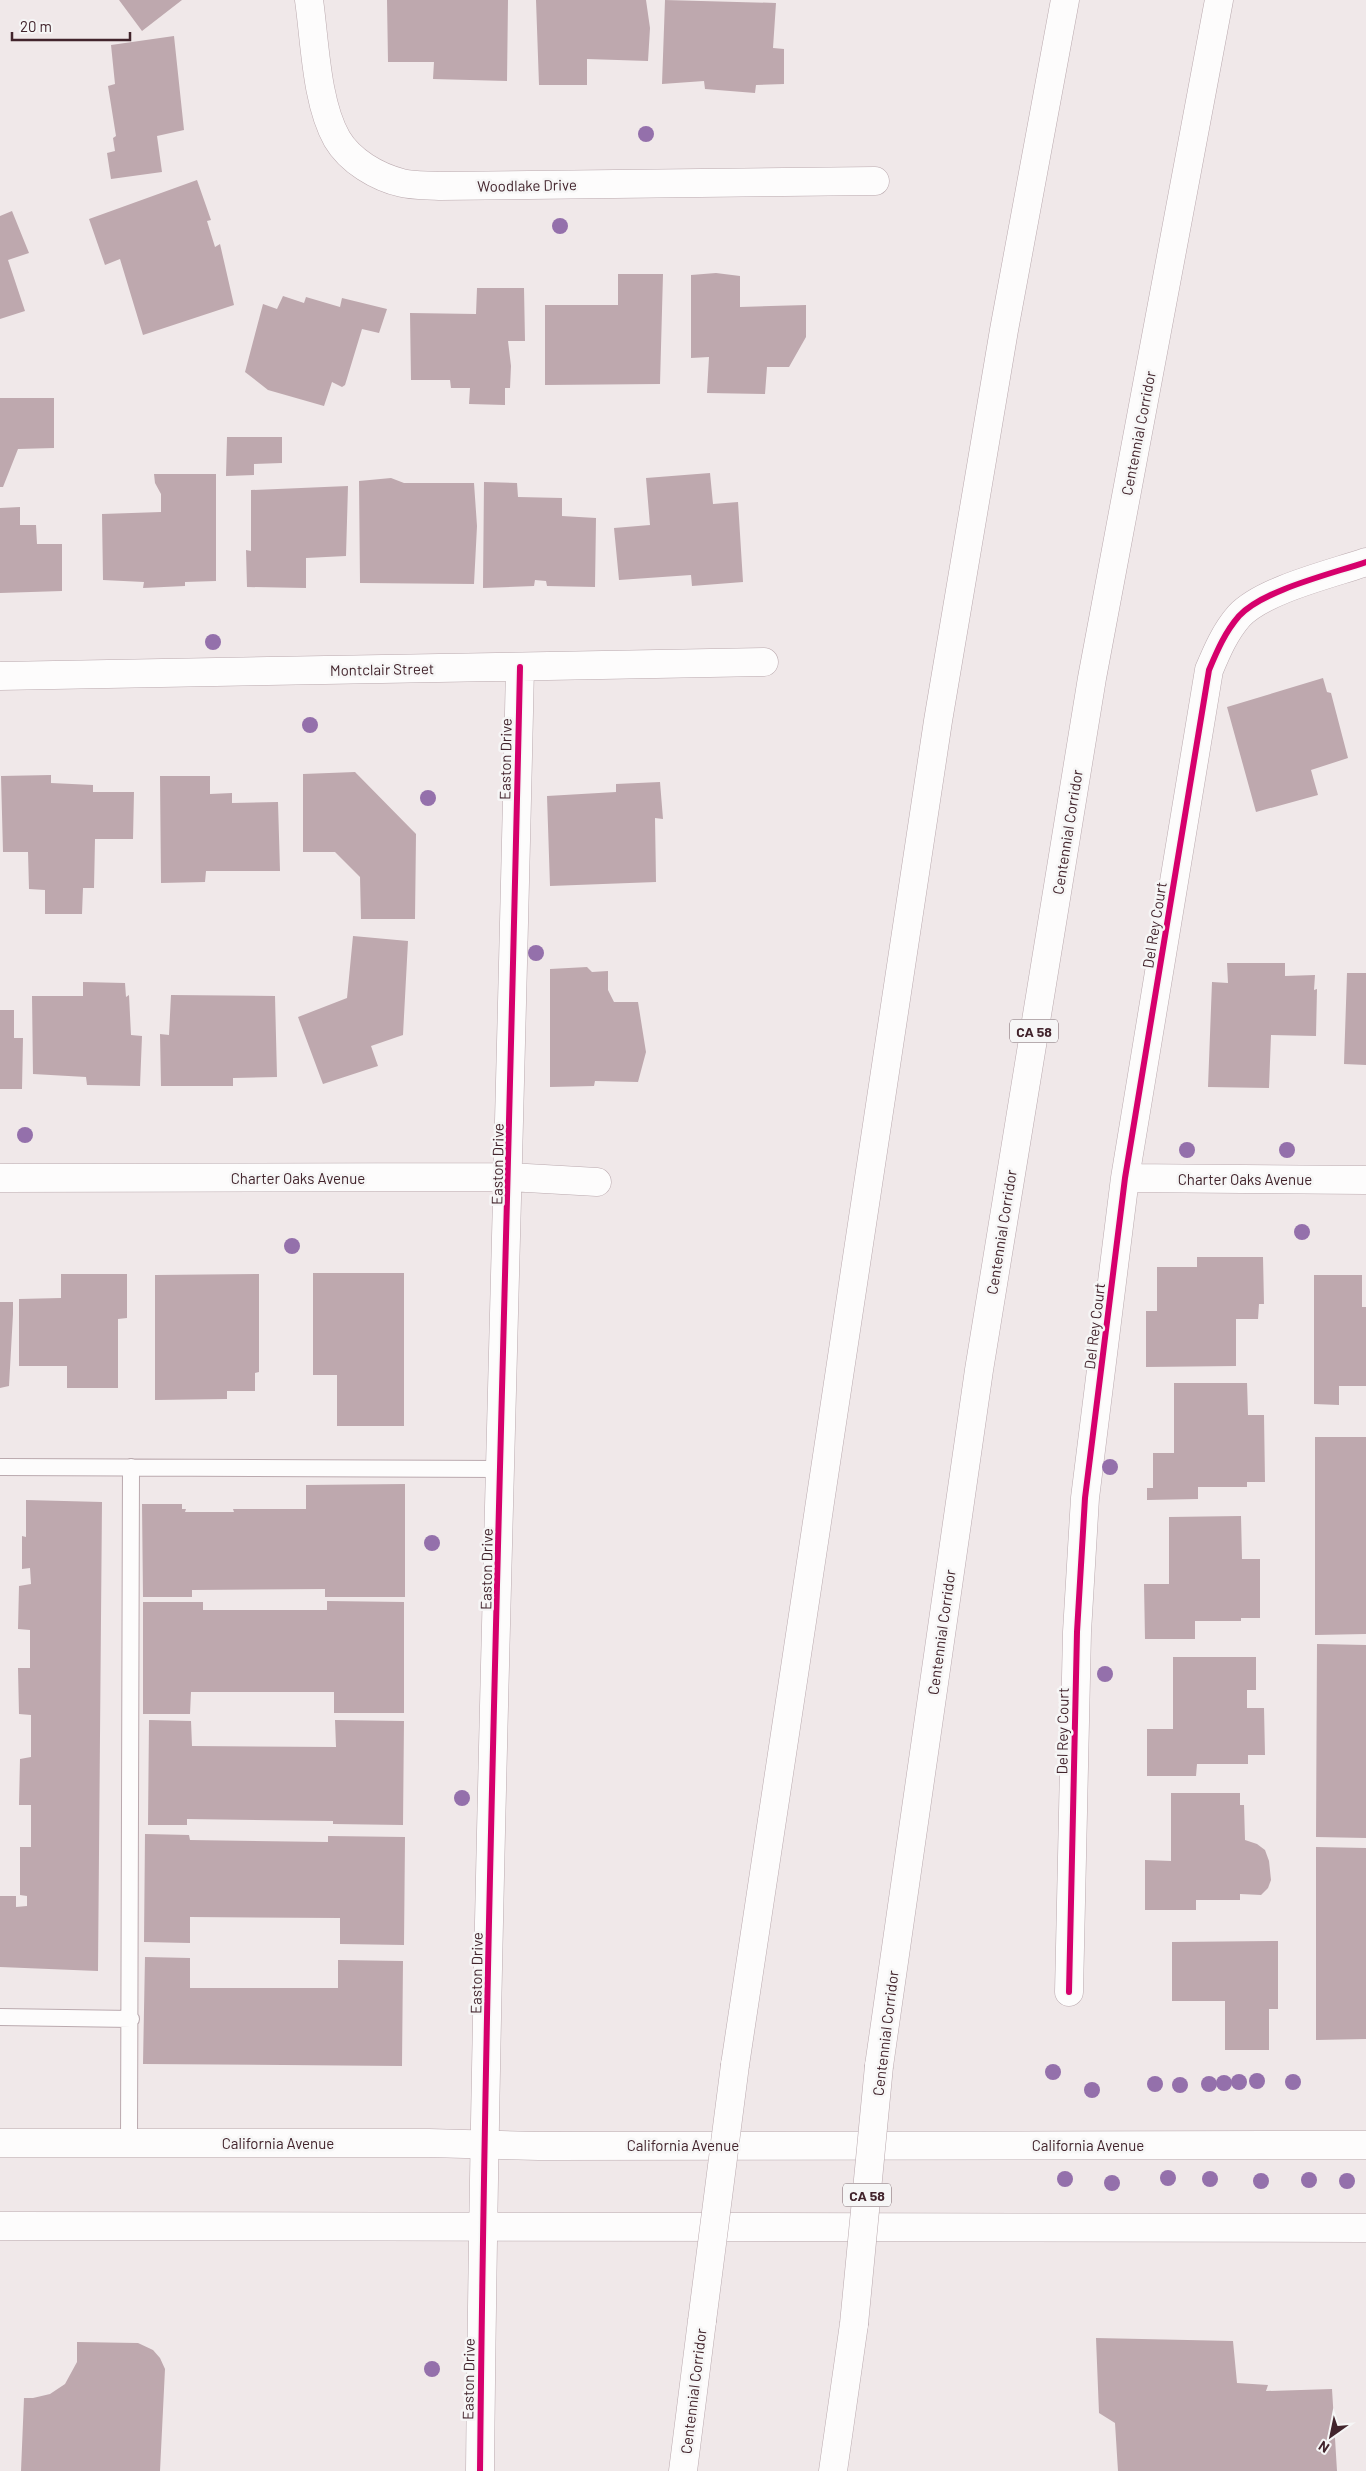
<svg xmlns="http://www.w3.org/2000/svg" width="1366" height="2471" font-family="Barlow,sans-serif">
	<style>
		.building { fill: #bea8ae }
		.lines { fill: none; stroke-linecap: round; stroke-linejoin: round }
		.service-casing { stroke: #baa9ae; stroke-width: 18 }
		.minor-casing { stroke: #baa9ae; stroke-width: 29 }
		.primary-casing { stroke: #baa9ae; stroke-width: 29 }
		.motorway-casing { stroke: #baa9ae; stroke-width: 29 }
		.service { stroke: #fdfcfc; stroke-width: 16 }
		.minor { stroke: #fdfcfc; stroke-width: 28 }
		.primary { stroke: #fdfcfc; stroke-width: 28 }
		.motorway { stroke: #fdfcfc; stroke-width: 28 }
		.motorway-bridge-casing { stroke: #baa9ae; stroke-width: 29; stroke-linecap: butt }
		.motorway-bridge { stroke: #fdfcfc; stroke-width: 28 }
		.cycleway-casing { stroke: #f6f6f6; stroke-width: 9 }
		.cycleway { stroke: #d6006c; stroke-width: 6 }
		.tree { fill: #9470ab }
		.labels { text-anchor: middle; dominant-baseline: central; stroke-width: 5; stroke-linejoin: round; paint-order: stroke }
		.shield { fill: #f6f6f6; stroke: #786369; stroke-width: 1 }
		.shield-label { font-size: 14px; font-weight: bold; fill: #42242c }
		.street-label { font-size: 15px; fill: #42242c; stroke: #f6f6f6 }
	</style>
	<rect width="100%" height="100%" fill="#f0e8e9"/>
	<!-- building -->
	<path class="building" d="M119,0h63l-40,31z
		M387,0h121l-1,81 -74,-2 1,-17h-46z
		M536,0h110l4,28 -2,33 -61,-2v26h-48z
		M665,0l111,3 -3,45 11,1v35l-28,1 -1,8 -50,-4 -1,-8 -42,3z
		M174,36l10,94 -27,6 5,36 -51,7 -4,-26 8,-2 -2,-13 3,-2 -8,-50 7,-2 -4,-39z
		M197,180l14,40 -4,1 8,26 5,-3 14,61 -91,30 -23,-76 -15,6 -16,-46z
		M12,211l17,42 -21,7 17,51 -25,8v-103z
		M716,273l24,3v31l66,-2v32l-17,30h-22l-2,27 -58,-1 2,-36 -18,1v-83z
		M618,274h45l-3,110 -115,1v-80h73z
		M477,288h47l1,53h-17l3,25 -1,22h-5v17l-36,-1 1,-16h-19l-1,-8h-39l-1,-67 66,1z
		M283,296l21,7 2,-6 34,10 2,-9 45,11 -8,24 -17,-4 -17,56 -3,2 -10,-5 -8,24 -56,-16 -23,-18 18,-68 14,5z
		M0,398h54v50l-36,1 -15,38h-3z
		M227,437h55v26l-28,1v11l-28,1z
		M710,473l3,31 25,-2 5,80 -51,4 -1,-11 -72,5 -5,-52 36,-3 -4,-47z
		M154,474h62v107l-31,1v4l-42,2 1,-6 -41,-2 -1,-66 59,-2v-18l-6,-11z
		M391,478l13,5h70l3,43 -3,58 -114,-1 -1,-102z
		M484,482l33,1 1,14 44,1v18l34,2 -1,69 -48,-1 -1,-5 -11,-1 -1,6 -51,2z
		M348,486l-2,70 -40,2v30l-59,-1 -1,-37 5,1v-61z
		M20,507v18h16l1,19h25v47l-62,2v-85z
		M1323,678l4,14 4,1 17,65 -37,12 7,25 -62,17 -29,-105z
		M355,772l61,62 -1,85h-54l-1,-42 -25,-25h-32v-78z
		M51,775v8l42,2v7h41l-1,47h-38l-1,49h-11l-1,26h-37v-24l-16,-1 -1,-37h-25l-2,-76z
		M160,776h50v18l22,-1v10l46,-1 2,69h-74l-1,11 -44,1z
		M660,782l3,37 -8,-1 1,64 -106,4 -3,-90 69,-4v-8z
		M353,936l55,5 -5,94 -32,11 7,20 -55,18 -25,-67 49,-19z
		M1227,963h58v13l30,-1 -1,15 3,-1 -1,47 -45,-1 -2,53 -61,-1 4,-105 16,1z
		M587,967l5,5 16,-1v19l6,12h24l8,50 -8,30 -43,-1 -1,5 -44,1v-118z
		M1347,973h19v92l-22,-1z
		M83,982l42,1 1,14 3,-2 2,40 11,1 -2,50 -53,-1 -1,-8 -53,-3 -1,-78h51z
		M171,995l104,1 2,81 -44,1v8h-72l-1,-52 9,1z
		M0,1010h14v28h9l-1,51h-22z
		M1197,1257h66l1,47h-5l-1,15h-22v47l-90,1v-56h11v-44h40z
		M313,1273h91v153h-67v-51h-24z
		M61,1274h66v44l-9,1v69h-51v-22h-48v-67l42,-1z
		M259,1274v98l-4,1v18h-28v8l-72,1v-125z
		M1314,1275h48v32h4v79h-27v19l-25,-1z
		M0,1302h13v12l-4,72 -9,2z
		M1174,1383h73l1,32h16l1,67h-18v5h-49v12l-51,1v-12h6v-35h21z
		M1315,1437h51v197l-51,1z
		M405,1484v113h-80v-8l-133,1v7h-49l-1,-93h40v5h4l-1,3h49l-1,-3h73v-24z
		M26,1500l76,2 -4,469 -98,-4v-71h16v11l11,-1v-10l-7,-1v-48h11v-42h-12l1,-46 11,-2v-42l-12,-1 -1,-46h12v-38l-12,-1 1,-43 12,-2 -1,-16 -8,1v-33l4,1z
		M1241,1516l1,43h18v59h-19v3h-46v18h-50l-1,-55h25v-67z
		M327,1601l77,1v111h-70v-21h-143l-1,22h-47v-112h60v8h124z
		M1317,1644l49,1v193l-50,-1z
		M1173,1657h83v33h-9v18h17l1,47h-17v9h-51l-1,12h-49v-47h26z
		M149,1720l42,1 1,25 144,1 -1,-27 69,1 -1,104 -70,-1v-3l-146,-2v6h-39z
		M1171,1793h69v12h4l1,35 12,4 8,6 4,11 2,19 -3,8 -7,7 -21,-1v6h-44v10h-51v-50l26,1z
		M145,1834l44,1 1,5 138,2v-6l77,1 -1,108 -64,-1v-26l-150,-1v26l-46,-1z
		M1316,1847l50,1v191l-50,1z
		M1278,1941v68h-9v41h-44v-49h-53v-59z
		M145,1957l45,1v30h148v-28l65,1 -1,105 -259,-2z
		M1096,2338l137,3 4,42 31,2 -2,6 66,-2 5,82h-219l-3,-48 -16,-10z
		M77,2342l61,1 15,7 7,8 5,11 -5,102h-139l3,-73h9l17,-4 15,-10 12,-22z"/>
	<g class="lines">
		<defs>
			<path id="service" d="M0,1467l501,2
				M0,2017l131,2
				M129,2143l2,-676"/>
			<path id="minor" d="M309,0c6,42 7,102 28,139 13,22 40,38 65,44 12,3 26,2 38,3l435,-5
				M0,676l764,-14
				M0,1178l509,-1 88,5
				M1125,1178l241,2
				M1069,1992l8,-360 8,-134 40,-320 84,-508c8,-19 16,-38 30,-54 24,-26 92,-42 127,-54
				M480,2471c6,-601 27,-1203 40,-1804"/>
			<path id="primary" d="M0,2143h429l110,3 827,-1
				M0,2226l1366,2"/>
			<path id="motorway" d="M735,2065l203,-1344 66,-391 61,-330
				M879,2066l100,-696 113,-692 127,-678
				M683,2471l19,-150
				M833,2471l21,-147"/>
		</defs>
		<!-- service casing -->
		<use href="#service" class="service-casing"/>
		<!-- minor casing -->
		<use href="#minor" class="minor-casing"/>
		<!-- primary casing -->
		<use href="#primary" class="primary-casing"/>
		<!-- motorway casing -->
		<use href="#motorway" class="motorway-casing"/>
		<!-- service -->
		<use href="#service" class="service"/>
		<!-- minor -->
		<use href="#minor" class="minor"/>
		<!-- primary -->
		<use href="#primary" class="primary"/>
		<!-- motorway -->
		<use href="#motorway" class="motorway"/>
		<defs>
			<path id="motorway-bridge" d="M702,2321l33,-256
				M854,2324l25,-258"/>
		</defs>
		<!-- motorway-bridge casing -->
		<use href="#motorway-bridge" class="motorway-bridge-casing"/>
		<!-- motorway-bridge -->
		<use href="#motorway-bridge" class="motorway-bridge"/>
		<defs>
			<path id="cycleway" d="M1069,1992l8,-360 8,-134 40,-320 84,-508c8,-19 16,-38 30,-54 24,-26 92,-42 127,-54
				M480,2471c6,-601 27,-1203 40,-1804"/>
		</defs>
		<!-- cycleway casing -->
		<use href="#cycleway" class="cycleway-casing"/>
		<!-- cycleway -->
		<use href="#cycleway" class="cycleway"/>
	</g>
	<!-- trees -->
	<g class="tree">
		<circle cx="646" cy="134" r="8"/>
		<circle cx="560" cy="226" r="8"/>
		<circle cx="213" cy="642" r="8"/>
		<circle cx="310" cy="725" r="8"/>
		<circle cx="428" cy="798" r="8"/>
		<circle cx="536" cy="953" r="8"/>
		<circle cx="25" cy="1135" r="8"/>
		<circle cx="1187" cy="1150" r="8"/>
		<circle cx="1287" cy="1150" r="8"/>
		<circle cx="1302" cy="1232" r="8"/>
		<circle cx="292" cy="1246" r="8"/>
		<circle cx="1110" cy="1467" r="8"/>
		<circle cx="432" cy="1543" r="8"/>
		<circle cx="1105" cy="1674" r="8"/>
		<circle cx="462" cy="1798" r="8"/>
		<circle cx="1053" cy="2072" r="8"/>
		<circle cx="1257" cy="2081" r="8"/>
		<circle cx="1239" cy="2082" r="8"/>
		<circle cx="1293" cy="2082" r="8"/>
		<circle cx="1224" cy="2083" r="8"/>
		<circle cx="1155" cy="2084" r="8"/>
		<circle cx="1209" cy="2084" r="8"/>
		<circle cx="1180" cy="2085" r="8"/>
		<circle cx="1092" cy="2090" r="8"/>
		<circle cx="1168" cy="2178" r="8"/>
		<circle cx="1065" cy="2179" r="8"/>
		<circle cx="1210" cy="2179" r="8"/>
		<circle cx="1309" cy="2180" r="8"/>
		<circle cx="1261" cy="2181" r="8"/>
		<circle cx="1347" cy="2181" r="8"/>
		<circle cx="1112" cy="2183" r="8"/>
		<circle cx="432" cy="2369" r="8"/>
	</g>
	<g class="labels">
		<!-- shield labels -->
		<g class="shield">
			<rect x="1010" y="1019.5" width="48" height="23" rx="4"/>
			<rect x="843" y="2183.5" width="48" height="23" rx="4"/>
		</g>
		<g class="shield-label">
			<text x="1034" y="1031">CA 58</text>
			<text x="867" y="2195">CA 58</text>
		</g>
		<!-- street labels -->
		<g class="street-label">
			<text transform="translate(527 185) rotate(-1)">Woodlake Drive</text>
			<text transform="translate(1138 433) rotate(-79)">Centennial Corridor</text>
			<text transform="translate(382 669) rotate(-1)">Montclair Street</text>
			<text transform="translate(505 759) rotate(-89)">Easton Drive</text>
			<text transform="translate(1067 832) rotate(-81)">Centennial Corridor</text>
			<text transform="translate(1154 925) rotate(-81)">Del Rey Court</text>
			<text transform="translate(497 1164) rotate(-89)">Easton Drive</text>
			<text x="298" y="1178">Charter Oaks Avenue</text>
			<text x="1245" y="1179">Charter Oaks Avenue</text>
			<text transform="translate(1001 1232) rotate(-81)">Centennial Corridor</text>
			<text transform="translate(1094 1326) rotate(-83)">Del Rey Court</text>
			<text transform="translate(486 1569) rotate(-89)">Easton Drive</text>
			<text transform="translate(941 1632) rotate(-82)">Centennial Corridor</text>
			<text transform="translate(1062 1731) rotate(-89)">Del Rey Court</text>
			<text transform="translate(476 1973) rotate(-89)">Easton Drive</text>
			<text transform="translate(885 2033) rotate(-83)">Centennial Corridor</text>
			<text x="278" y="2143">California Avenue</text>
			<text x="683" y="2145">California Avenue</text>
			<text x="1088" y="2145">California Avenue</text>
			<text transform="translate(468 2379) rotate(-89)">Easton Drive</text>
			<text transform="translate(693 2391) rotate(-83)">Centennial Corridor</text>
		</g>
	</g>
	<!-- north arrow -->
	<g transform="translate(1331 2436) rotate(213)" stroke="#f6f6f6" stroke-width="4" paint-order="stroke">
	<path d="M0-4L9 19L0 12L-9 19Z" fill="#42242c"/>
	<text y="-8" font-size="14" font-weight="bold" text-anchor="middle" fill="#42242c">N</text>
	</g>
	<!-- scale -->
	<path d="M12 32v8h118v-8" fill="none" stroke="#42242c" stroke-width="2.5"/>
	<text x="20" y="32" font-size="15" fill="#42242c" stroke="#f6f6f6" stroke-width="4" paint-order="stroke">20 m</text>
</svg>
